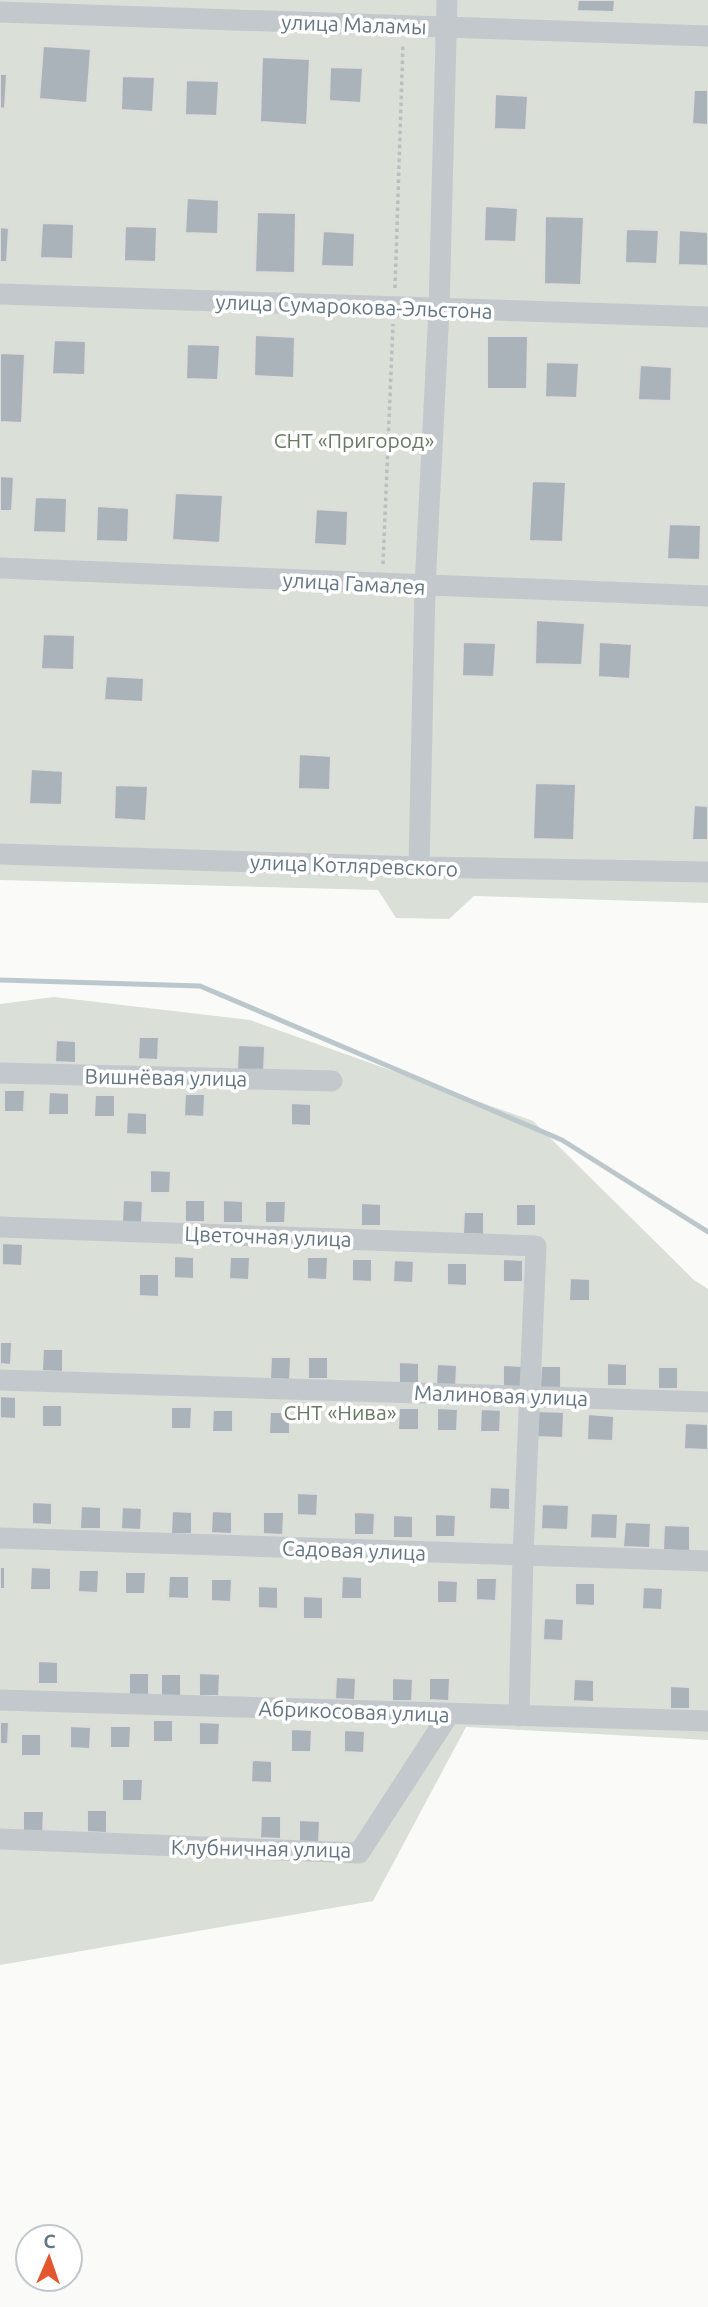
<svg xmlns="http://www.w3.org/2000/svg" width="708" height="2307" font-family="Ubuntu,sans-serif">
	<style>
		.green { fill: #dadfd7 }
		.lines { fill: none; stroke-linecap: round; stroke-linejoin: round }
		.stream { stroke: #bbc7cb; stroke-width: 5 }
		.building { fill: #aab3b9; stroke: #dcdcda; stroke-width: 2 }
		.path { stroke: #bbbfc2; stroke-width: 3.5; stroke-dasharray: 3.5 3.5; stroke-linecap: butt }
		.minor { stroke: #c3c8cc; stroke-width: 21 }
		.labels { text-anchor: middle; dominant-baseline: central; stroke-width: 7; stroke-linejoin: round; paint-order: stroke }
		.street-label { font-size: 21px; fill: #657683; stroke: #fff }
		.park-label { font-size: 21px; fill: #687a64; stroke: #fff }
	</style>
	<rect width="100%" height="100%" fill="#fafaf8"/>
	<!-- green -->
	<path class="green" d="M0,0h708v903l-234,-7 -25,23 -53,-1 -18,-28 -378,-10z
		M54,997l196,23 283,101 161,159 14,9v451l-242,-13 -93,174 -373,64v-961z"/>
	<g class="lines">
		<!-- stream -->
		<path class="stream" d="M0,980l200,6 362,154 146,92"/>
	</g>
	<!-- building -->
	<path class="building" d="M578,0h37l-1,12 -37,-1z
		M43,46l48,3 -4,54 -48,-4z
		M262,57l48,2 -3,66 -47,-3z
		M330,67l33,1 -2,35 -32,-2z
		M0,74h7l-2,35 -5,-1z
		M122,76l33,1 -2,35 -32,-2z
		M186,80l33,1 -2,35 -32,-1z
		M694,90h14v35l-16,-1z
		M495,94l33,2 -2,34 -32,-1z
		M187,198l32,2 -1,34 -33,-1z
		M485,206l33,2 -2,34 -32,-1z
		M257,212l39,1 -1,60 -40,-1z
		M545,216l39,1 -3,68 -37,-1z
		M42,223l32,1 -1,35 -33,-1z
		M125,226l32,1 -1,35 -32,-1z
		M0,227l9,1 -2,34h-7z
		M626,229l33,1 -2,34 -32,-1z
		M679,230l29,2v34l-30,-1z
		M323,231l32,2 -1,34 -33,-1z
		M255,335l40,2 -1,41 -40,-2z
		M487,336h41l-1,53h-40z
		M54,340l32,1 -1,34 -33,-1z
		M187,344l33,1 -2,35 -32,-1z
		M0,353l25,1 -3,69 -22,-1z
		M546,362l33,1 -2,35 -32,-1z
		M640,365l32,2 -1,34 -33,-1z
		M0,476l14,1 -2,34h-12z
		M532,481l34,1 -3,60 -34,-1z
		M175,493l48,2 -3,48 -48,-3z
		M35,497l32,1 -1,35 -33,-1z
		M97,506l32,2 -1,34 -32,-1z
		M316,509l32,2 -1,35 -33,-2z
		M669,524l32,1 -1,35 -33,-1z
		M536,620l49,3 -3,42 -47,-1z
		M43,634l32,1 -1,35 -33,-1z
		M463,642l33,1 -2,34 -32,-1z
		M599,642l33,2 -2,35 -32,-2z
		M106,676l38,2 -1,24 -39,-2z
		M299,754l32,2 -1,34 -32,-1z
		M31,769l32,2 -1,34 -33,-1z
		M535,783l41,1 -2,56 -41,-1z
		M115,785l33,1 -2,35 -32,-2z
		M694,805l14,1v34h-16z
		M139,1037h20l-1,23 -20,-1z
		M56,1040l20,1v22l-21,-1z
		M238,1045l27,1 -1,26 -27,-1z
		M4,1090h21l-1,22h-20z
		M49,1092l20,1v22h-21z
		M185,1094h20l-1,23 -20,-1z
		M95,1095h20v22h-21z
		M291,1103l20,1v22l-20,-1z
		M127,1112l20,1v22l-21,-1z
		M150,1170l21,1 -1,22h-20z
		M123,1200l20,1 -1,22h-20z
		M185,1200h20v22h-20z
		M223,1200l20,1v22h-20z
		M265,1201h21l-1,22h-20z
		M361,1203l20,1v22h-20z
		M516,1204h20v22h-20z
		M464,1212h20v23l-21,-1z
		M2,1243l21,1 -1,22 -20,-1z
		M174,1256l20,1v22l-20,-1z
		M230,1257h20l-1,23 -20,-1z
		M307,1257h21l-1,23 -20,-1z
		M352,1259h20v23l-20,-1z
		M503,1259l20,1v22h-20z
		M394,1260l20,1 -1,22 -20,-1z
		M447,1263h20v23l-20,-1z
		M139,1274h20v23l-20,-1z
		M570,1278l20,1v22h-21z
		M0,1342h12l-1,23 -11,-1z
		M43,1349h20v23l-21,-1z
		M271,1357h20l-1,23 -20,-1z
		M308,1357h20v22h-20z
		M399,1362l20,1v22l-20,-1z
		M607,1363l20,1v22h-20z
		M437,1364l20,1 -1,22h-20z
		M503,1365l20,1v22l-20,-1z
		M541,1366h20v23l-21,-1z
		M658,1367h20v22h-20z
		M0,1396l16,1v22l-16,-1z
		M42,1405h20v22h-20z
		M171,1407h21l-1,22h-20z
		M399,1408h20v22h-21z
		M437,1408l21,1 -1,22h-20z
		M481,1409l20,1 -1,22h-20z
		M213,1410h20v22h-21z
		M537,1411l27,1 -1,26 -27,-1z
		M270,1412h20v22h-21z
		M588,1414l26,2 -1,25 -26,-1z
		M685,1423l23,1v26l-24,-1z
		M490,1487l20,1v22l-21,-1z
		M297,1493l21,1 -1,22 -20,-1z
		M32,1502l20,1v22l-20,-1z
		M542,1504l27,1 -1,25 -27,-1z
		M81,1506l20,1v22h-21z
		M122,1507l20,1 -1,22 -20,-1z
		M172,1511l20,1v22h-21z
		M212,1511l20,1v22l-21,-1z
		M263,1512h21l-1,23 -20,-1z
		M354,1512l21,1 -1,22h-20z
		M591,1513l27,1 -1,25 -27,-1z
		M435,1514l21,1 -1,22h-20z
		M393,1515l20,1v22h-20z
		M625,1522l26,1 -1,25 -27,-1z
		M664,1525l26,1v26l-27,-2z
		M0,1567h5v22h-5z
		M31,1567l20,1v22h-21z
		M79,1570h20l-1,23 -20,-1z
		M125,1572h21l-1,22h-20z
		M169,1576h20v23l-21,-1z
		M342,1576l20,1v22h-21z
		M476,1578h21l-1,23 -20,-1z
		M211,1579h21l-1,23 -20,-1z
		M437,1580l21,1 -1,22h-20z
		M575,1583h20v23l-20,-1z
		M258,1586l20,1v22l-20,-1z
		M643,1587l20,1 -1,22 -20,-1z
		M303,1596l20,1v22h-20z
		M544,1618l20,1 -1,22 -20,-1z
		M38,1661l20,1v22h-20z
		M129,1673h20v22h-20z
		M199,1673l21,1 -1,22h-20z
		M161,1674h20v22h-20z
		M336,1677l20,1 -1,22 -20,-1z
		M392,1678l21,1 -1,22h-20z
		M429,1678h21l-1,23 -20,-1z
		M574,1679l20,1v22l-21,-1z
		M670,1686l20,1v22h-20z
		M153,1720h20v22h-20z
		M0,1722h9l-1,22h-8z
		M199,1722l21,1 -1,22h-20z
		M70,1726l21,1 -1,22 -20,-1z
		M110,1726h21l-1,22h-20z
		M291,1729l21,1 -1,22h-20z
		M344,1730l21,1 -1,22 -20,-1z
		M21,1734h20v22h-20z
		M252,1760l20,1v22l-21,-1z
		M122,1779h21l-1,22h-20z
		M87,1810h20v23l-20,-1z
		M23,1811h21l-1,22h-20z
		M261,1816h20v23l-21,-1z
		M299,1820l21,1 -1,22 -20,-1z"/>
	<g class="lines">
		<!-- path -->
		<path class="path" d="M395,288l8,-244
			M383,564l10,-240"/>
		<!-- minor -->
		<path class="minor" d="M0,12l708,24
			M0,294l708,23
			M0,568l708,28
			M0,854l419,13 289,5
			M419,867l6,-280 14,-278 8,-309
			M0,1073l332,8
			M0,1227l536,19 -13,310 -4,160
			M0,1380l708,22
			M0,1538l708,23
			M0,1700l708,21
			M0,1839l359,14 90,-139"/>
	</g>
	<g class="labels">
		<!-- street labels -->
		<g class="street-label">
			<text transform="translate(354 24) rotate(2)">улица Маламы</text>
			<text transform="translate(354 306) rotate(2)">улица Сумарокова-Эльстона</text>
			<text transform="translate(354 583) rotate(3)">улица Гамалея</text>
			<text transform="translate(354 865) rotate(2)">улица Котляревского</text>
			<text transform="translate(166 1077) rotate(1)">Вишнёвая улица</text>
			<text transform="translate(268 1236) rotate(2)">Цветочная улица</text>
			<text transform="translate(501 1395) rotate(2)">Малиновая улица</text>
			<text transform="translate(354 1550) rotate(2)">Садовая улица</text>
			<text transform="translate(354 1711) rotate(2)">Абрикосовая улица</text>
			<text transform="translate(261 1848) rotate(1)">Клубничная улица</text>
		</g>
		<!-- park labels -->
		<g class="park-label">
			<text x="354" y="440">СНТ «Пригород»</text>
			<text x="340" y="1412">СНТ «Нива»</text>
		</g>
	</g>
	<!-- north arrow -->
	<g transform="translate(49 2258) rotate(2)"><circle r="33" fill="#ffffff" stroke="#c1c8cd" stroke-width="2"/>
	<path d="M0-5L12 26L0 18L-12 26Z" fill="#e4572e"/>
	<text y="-10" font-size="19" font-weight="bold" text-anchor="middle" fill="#657683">С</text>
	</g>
</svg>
